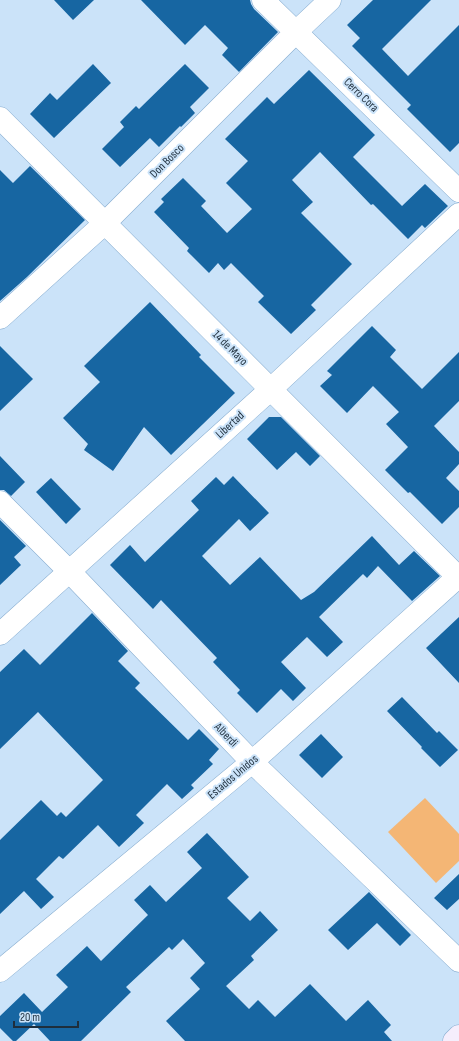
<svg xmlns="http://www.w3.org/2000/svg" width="459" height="1041" font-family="'Sofia Sans Condensed',sans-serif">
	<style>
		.green { fill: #f4b675 }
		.building { fill: #1766a2 }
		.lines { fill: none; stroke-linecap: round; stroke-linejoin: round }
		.street-casing { stroke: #87add0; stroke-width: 23 }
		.secondary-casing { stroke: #87add0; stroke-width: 23 }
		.street { stroke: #fff; stroke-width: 22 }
		.secondary { stroke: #f5eefc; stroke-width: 22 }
		.labels { text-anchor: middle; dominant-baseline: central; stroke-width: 4; stroke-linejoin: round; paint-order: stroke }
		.street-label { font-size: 12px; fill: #1e2e3c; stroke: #cbe3f9 }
	</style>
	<rect width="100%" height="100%" fill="#cbe3f9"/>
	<!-- green -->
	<path class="green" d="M425,798l34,36v27l-23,22 -48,-51z"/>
	<!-- building -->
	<path class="building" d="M54,0h40l-21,20z
		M141,0h109l1,4 3,5 24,23 -39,40 -17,-17 6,-7 -23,-23 -20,20z
		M373,0h58l-49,49 26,27 51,-51v118l-9,9 -43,-43 4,-4 -59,-59 8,-8 -13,-13z
		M93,64l18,19 -57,55 -24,-24 20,-21 7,7z
		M185,64l24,24 -19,19 5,6 -14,14 -1,-1 -21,21 -9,-9 -30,29 -18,-18 22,-22 -4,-5 16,-16 3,3z
		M309,70l66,65 -22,22 49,49 23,-22 23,22 -23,22 -3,-3 -14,14 -35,-35 -2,1 -51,-53 -28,28 21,22 -12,11 51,51 -41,41 5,5 -25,24 -33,-32 6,-6 -33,-33 -7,7 -6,-7 -9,10 -22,-22 2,-3 -35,-36 10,-10 -3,-3 22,-21 23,23 -5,5 26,27 25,-24 -26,-26 22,-22 -23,-22 42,-42 7,7z
		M30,166l55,54 -58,57 -27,24v-131l13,13z
		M150,302l51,53 -2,2 36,36 -64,62 -27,-28 -31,44 -29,-21 4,-6 -25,-26 37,-36 -16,-16z
		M372,326l24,24 -6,7 32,32 37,-37v49l-25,25 25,26v12l-13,14 13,13v16l-17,17 -32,-32 -2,1 -23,-23 23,-23 -22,-23 13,-12 -26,-26 -26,27 -27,-27 12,-11 -5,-4z
		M0,346l33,33 -33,32z
		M269,417h12l39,39 -10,10 -14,-14 -19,18 -30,-31z
		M0,456l25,26 -14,14 -7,-6h-4z
		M233,476l36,37 -19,18 -11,-12 -37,37 28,29 30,-28 41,43 13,-8 58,-56 27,29 15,-14 26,25 -28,25 -34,-35 -11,12 -4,-4 -44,43 24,25 -16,15 -20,-20 -26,25 25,26 -13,13 -12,-12 -24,24 -20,-20 3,-3 -27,-28 4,-4 -56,-58 -8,9 -43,-44 20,-20 15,17 54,-52 -8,-9 25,-24 8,8z
		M51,478l30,31 -15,15 -30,-32z
		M0,520l26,26 -12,11 7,8 -21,20z
		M92,613l36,38 -10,10 22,22 -5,5 53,52 11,-11 20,20 -10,11 4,4 -22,21 3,3 -12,11 -15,-15 -31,31 8,8 -25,24 -21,-22 -35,34 -4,-3 -23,23 18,18 -13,12 -17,-18 -24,23v-74l41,-40 16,16 4,-4 5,5 37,-37 -65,-68 -38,37v-77l24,-23 16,16z
		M459,617v66l-33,-35z
		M402,697l35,36 2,-2 19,19 -18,17 -19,-19 1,-1 -35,-36z
		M321,734l22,23 -21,21 -23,-23z
		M207,833l42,44 -22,21 23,23 10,-10 18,19 -27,26 3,4 -28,26 23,23 9,-9 17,17 35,-33 36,37 22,-21 23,25 -7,7 8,9h-207l-19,-20 34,-32 -10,-11 15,-15 -22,-24 -11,11 -3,-3 -43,40 5,5 -50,49h-31l-16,-17 -18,17h-3l-13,-13v-12l24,-23 18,19 26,-25 -12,-12 31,-29 14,15 47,-46 -14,-15 16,-15 16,17 36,-34 -15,-16z
		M459,874v25l-12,11 -13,-12z
		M369,892l42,43 -11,11 -23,-23 -29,27 -20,-20z"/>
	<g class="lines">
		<defs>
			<path id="street" d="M263,0l196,191
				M0,118l459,460
				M0,318l105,-95 191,-191 34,-32
				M0,502l69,69 183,191 207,199
				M0,634l271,-245 188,-175
				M0,971l252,-209 207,-186"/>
			<path id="secondary" d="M454,1041l5,-5"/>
		</defs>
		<!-- street casing -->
		<use href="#street" class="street-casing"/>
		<!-- secondary casing -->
		<use href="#secondary" class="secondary-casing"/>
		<!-- street -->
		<use href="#street" class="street"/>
		<!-- secondary -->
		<use href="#secondary" class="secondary"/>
	</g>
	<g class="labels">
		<!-- street labels -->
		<g class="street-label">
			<text transform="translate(361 95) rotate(44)">Cerro Cora</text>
			<text transform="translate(167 161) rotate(-45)">Don Bosco</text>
			<text transform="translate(230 348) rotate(45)">14 de Mayo</text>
			<text transform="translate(230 425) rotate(-42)">Libertad</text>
			<text transform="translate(226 735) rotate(46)">Alberdi</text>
			<text transform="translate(233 777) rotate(-40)">Estados Unidos</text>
		</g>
	</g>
	<!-- scale -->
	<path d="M14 1021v6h64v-6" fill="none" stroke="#1e2e3c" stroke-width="2"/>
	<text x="20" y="1021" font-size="12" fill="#1e2e3c" stroke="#cbe3f9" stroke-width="3" paint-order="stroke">20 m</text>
</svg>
